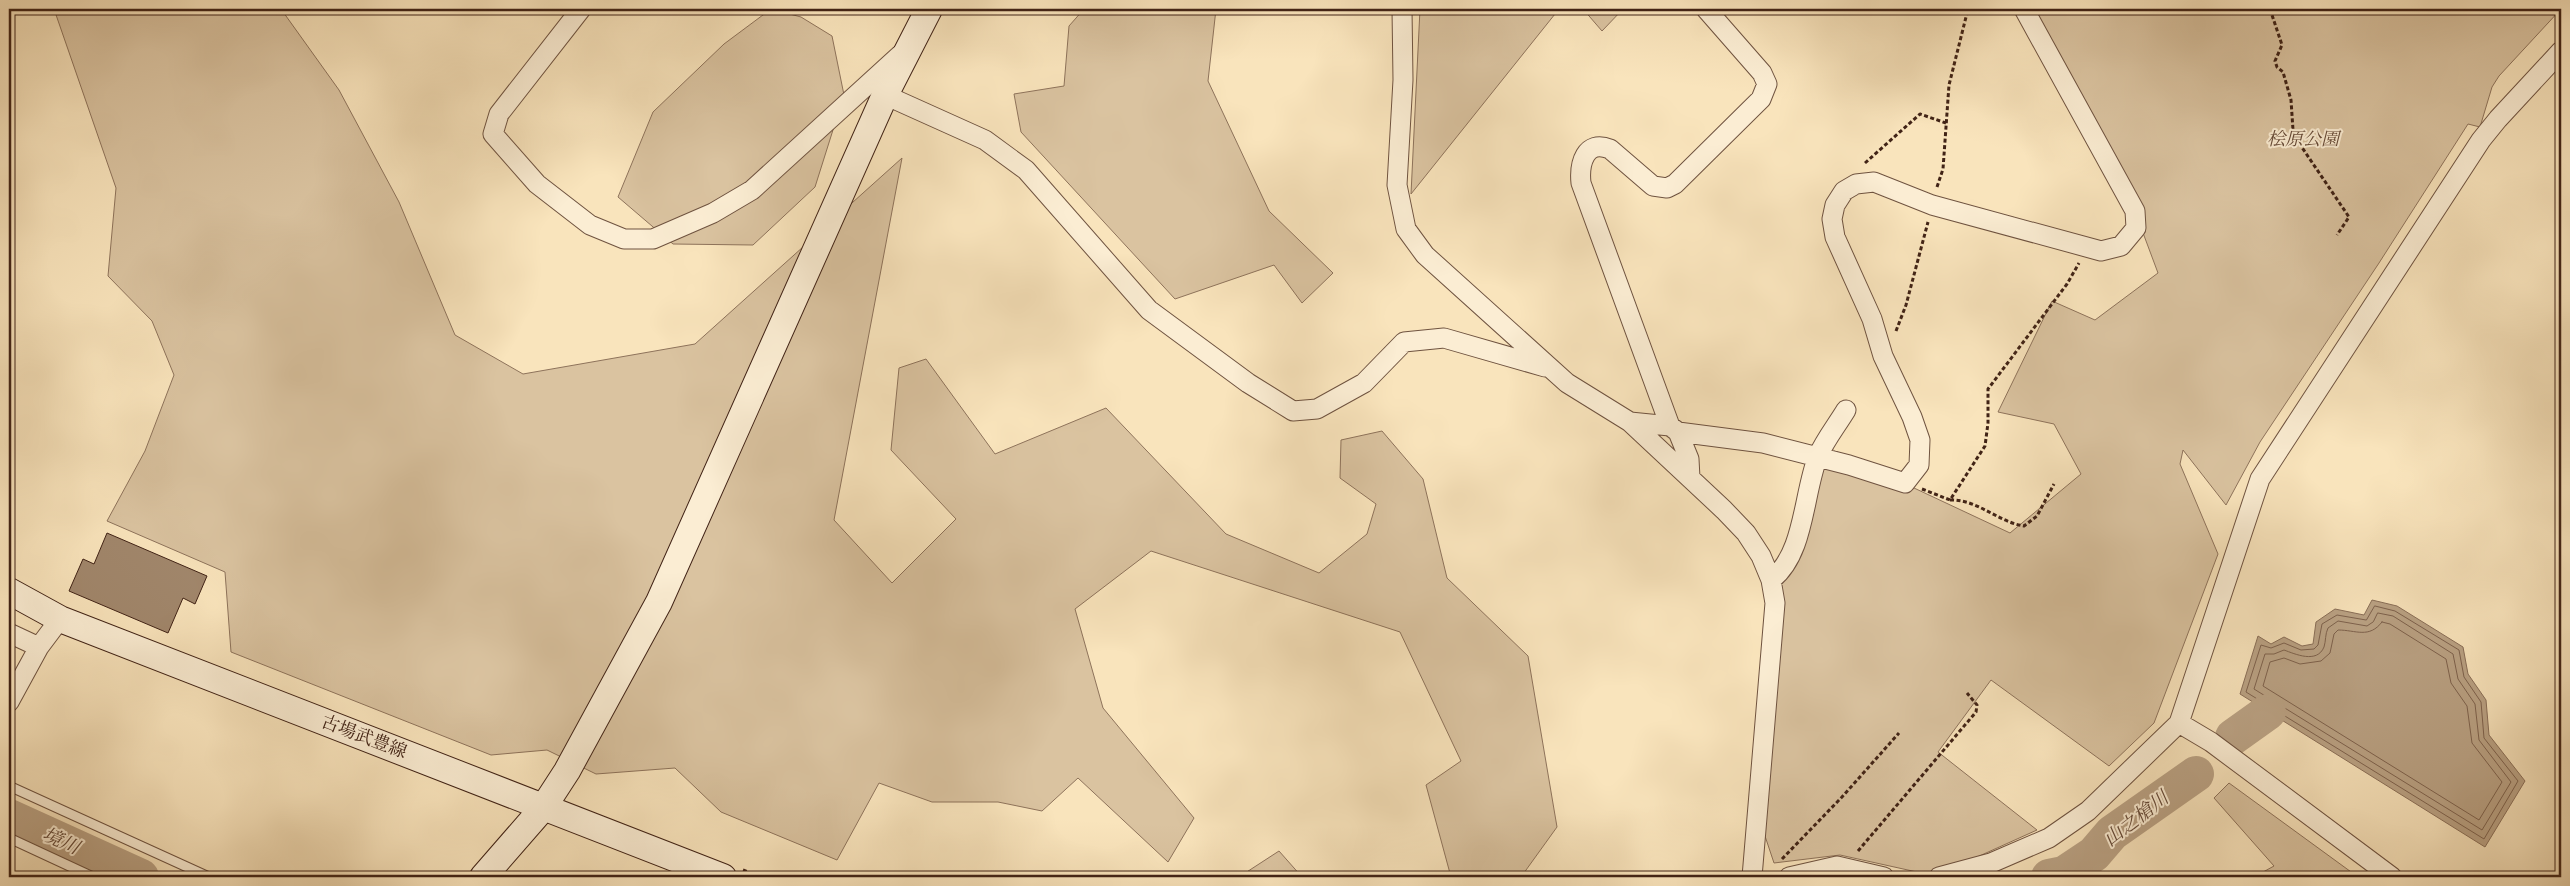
<svg xmlns="http://www.w3.org/2000/svg" width="2570" height="886" font-family="'IM FELL Double Pica','Noto Serif JP',serif">
	<style>
		.green { fill: #dac3a0; stroke: #8e735b }
		.water { fill: #baa284; stroke: #8a6f58 }
		.lines { fill: none; stroke-linecap: round; stroke-linejoin: round }
		.shore { stroke: #7e624d; stroke-width: 1 }
		.river { stroke: #baa284; stroke-width: 36 }
		.building { fill: #a1876c; stroke: #412316 }
		.lane-casing { stroke: #6f5340; stroke-width: 11 }
		.street-casing { stroke: #6f5340; stroke-width: 21 }
		.secondary-casing { stroke: #412316; stroke-width: 28 }
		.path { stroke: #412316; stroke-width: 3; stroke-dasharray: 4 2.5; stroke-linecap: butt }
		.lane { stroke: #fbedd3; stroke-width: 9 }
		.street { stroke: #fbedd3; stroke-width: 19 }
		.secondary { stroke: #fbedd3; stroke-width: 26 }
		.labels { text-anchor: middle; dominant-baseline: central; stroke-width: 4; stroke-linejoin: round; paint-order: stroke }
		.park-label { font-size: 18px; font-style: italic; fill: #674b38; stroke: #fbedd3 }
		.street-label { font-size: 18px; fill: #412316; stroke: #fbedd3 }
		.water-label { font-size: 19px; font-style: italic; fill: #654937; stroke: #fbedd3 }
	</style>
	<rect width="100%" height="100%" fill="#f9e4bc"/>
	<filter id="stains"><feTurbulence type="fractalNoise" baseFrequency=".004" numOctaves="4"/><feColorMatrix values="0 0 0 0 .2 0 0 0 0 .09 0 0 0 0 .02 0 0 0 .5 -.17"/></filter>
	<radialGradient id="worn" r=".72"><stop offset=".6" stop-color="#630" stop-opacity="0"/><stop offset="1" stop-color="#630" stop-opacity=".3"/></radialGradient>
	<!-- green -->
	<path class="green" d="M54,9h227l58,81 60,112 56,133 68,39 172,-30 207,-186 -68,362 58,63 64,-64 -65,-69 8,-82 27,-9 69,95 111,-46 120,126 93,39 48,-39 9,-30 -36,-26 1,-38 41,-9 41,48 24,99 81,78 29,171 -36,50h-70l-25,-92 35,-24 -61,-129 -249,-81 -76,58 28,99 91,110 -26,44 -90,-84 -36,33 -44,-9h-66l-53,-19 -42,77 -116,-48 -46,-44 -79,6 -49,-24 -56,5 -260,-103 -6,-80 -118,-51 38,-70 29,-76 -22,-54 -44,-45 8,-88z
		M771,9l30,8 31,19 12,59 -29,92 -62,58 -80,-1 -55,-47 35,-85 71,-68z
		M1084,9h132l-8,72 61,130 64,62 -31,30 -28,-38 -99,34 -154,-167 -7,-38 50,-8 5,-60z
		M1420,9h139l-148,185z
		M1583,9h40l-21,22z
		M2030,9h531l-62,67 -7,11 -12,40 -12,-3 -89,139 -119,179 -34,63 -43,-55 -3,14 38,90 -64,169 -45,43 -118,-86 -53,72 99,78 -102,46 -95,-21 -66,8 -13,-39 13,-248 59,-126 177,83 71,-59 -27,-50 -56,-12 54,-111 43,19 63,-47 -37,-99z
		M2229,783l129,94h-104l20,-11 -60,-68z
		M1279,851l23,26h-63z"/>
	<!-- water -->
	<path class="water" d="M2372,600l25,6 66,41 5,27 18,26 3,35 36,46 -40,66 -245,-153 18,-58 13,8 13,-7 18,9 11,-2 3,-22 19,-13 29,6z"/>
	<g class="lines">
		<!-- shore -->
		<path class="shore" d="M2375,606l20,5 64,39 5,27 17,25 3,36 34,43 -34,58 -238,-147 15,-47 10,3 13,-5 17,7 13,-1 4,-4 4,-21 15,-9 29,5z
			M2378,613l15,3 60,38 5,25 17,25 4,36 32,42 -29,48 -228,-141 11,-35h9l10,-4c11,4 33,14 40,-3 2,-6 1,-13 4,-19l10,-7 29,5 6,-4z
			M2382,622l8,2 56,35 5,24 16,23 5,37 30,39 -23,38 -216,-134 7,-24 14,-4 16,6 21,-3 9,-8 4,-19 4,-4c18,0 31,9 44,-8z"/>
		<!-- river -->
		<path class="river" d="M2233,737l35,-25
			M9,817l132,60
			M2049,877l15,-3 30,-20 18,-21 84,-59"/>
	</g>
	<!-- building -->
	<path class="building" d="M107,533l100,43 -12,28 -12,-6 -15,35 -99,-42 14,-32 11,5z"/>
	<g class="lines">
		<defs>
			<path id="lane" d="M9,786l200,91
				M9,838l84,39"/>
			<path id="street" d="M581,9l-82,105 -6,20 44,50 53,41 34,14h29l60,-26 39,-23 148,-135
				M1402,9l1,71 -6,105 9,44 19,26 142,128 63,39 94,88 22,23 15,23 10,24 4,23 -23,274
				M885,95l100,45 41,30 123,140 99,73 45,28 24,-2 47,-26 40,-41 40,-4 101,29
				M1630,422l40,4 8,6 85,11 86,22 56,18 14,-18 1,-25 -8,-23 -29,-61 -11,-37 -37,-82 -3,-18 3,-14 9,-14 12,-7 18,-2 58,23 169,46 20,-5 15,-18 -1,-17 -111,-202
				M1670,426l-89,-243c-2,-19 4,-44 29,-34l43,37 14,2 8,-4 86,-85 6,-15 -5,-11 -56,-64
				M1678,432l11,27 1,19
				M1771,580c34,-26 32,-86 47,-124 7,-16 19,-31 28,-46
				M9,633l30,14
				M9,702l30,-55 21,-28
				M2179,723l32,19 181,135
				M1789,877l48,-11 47,11
				M1939,877l52,-14 58,-25 39,-27 91,-88 81,-244 221,-339 17,-21 63,-68"/>
			<path id="secondary" d="M9,591l51,28 663,258
				M483,877l60,-69 24,-37 92,-169 226,-507 44,-86"/>
		</defs>
		<!-- lane casing -->
		<use href="#lane" class="lane-casing"/>
		<!-- street casing -->
		<use href="#street" class="street-casing"/>
		<!-- secondary casing -->
		<use href="#secondary" class="secondary-casing"/>
		<!-- path -->
		<path class="path" d="M2270,9l12,36 -7,16 2,6 6,5 8,28 2,30 8,16 48,71 -12,18
			M1865,163l55,-49 26,9
			M1937,187l6,-18 6,-84 19,-76
			M1896,331l10,-26 22,-83
			M1922,489l28,11 35,-54 3,-23v-34l79,-105 12,-21
			M1950,500c27,-1 48,22 74,26l13,-10 17,-32
			M1858,851l118,-139 1,-7 -10,-12
			M1782,859l60,-62 57,-64
			M743,870l18,7"/>
		<!-- lane -->
		<use href="#lane" class="lane"/>
		<!-- street -->
		<use href="#street" class="street"/>
		<!-- secondary -->
		<use href="#secondary" class="secondary"/>
	</g>
	<g class="labels">
		<!-- park labels -->
		<g class="park-label">
			<text x="2303" y="139">桧原公園</text>
		</g>
		<!-- street labels -->
		<g class="street-label">
			<text transform="translate(364 737) rotate(21)">古場武豊線</text>
		</g>
		<!-- water labels -->
		<g class="water-label">
			<text transform="translate(2136 819) rotate(-38)">山之槍川</text>
			<text transform="translate(61 841) rotate(24)">境川</text>
		</g>
	</g>
	<!-- margin -->
	<rect width="2570" height="886" fill="none" stroke="#f9e4bc" stroke-width="30"/>
	<rect x="10" y="10" width="2550" height="866" fill="none" stroke="#412316" stroke-width="2.5"/>
	<rect x="15" y="15" width="2540" height="856" fill="none" stroke="#412316"/>
	<rect width="100%" height="100%" filter="url(#stains)"/>
	<rect width="100%" height="100%" fill="url(#worn)"/>
</svg>
